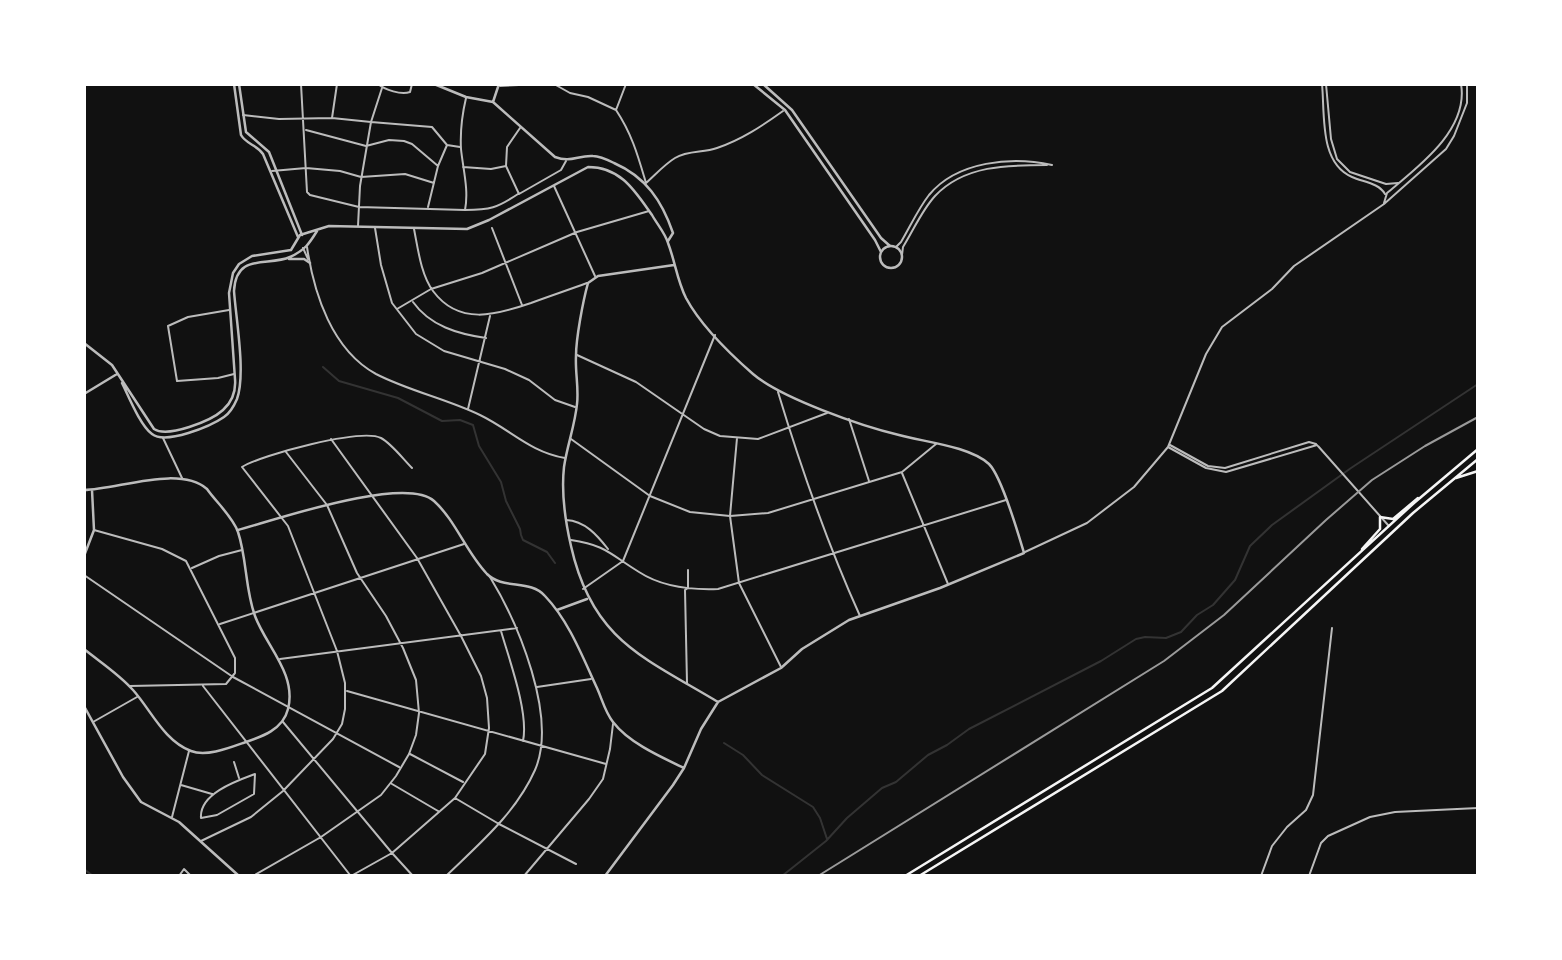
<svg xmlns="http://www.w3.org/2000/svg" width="1562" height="960" font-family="'Space Grotesk',sans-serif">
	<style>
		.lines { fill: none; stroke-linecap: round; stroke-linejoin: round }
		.stream { stroke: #333; stroke-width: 2 }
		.minor { stroke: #bcbcbc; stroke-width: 2 }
		.tertiary { stroke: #bcbcbc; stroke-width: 2.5 }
		.primary { stroke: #f5f5f5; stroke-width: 2.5 }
		.rail { stroke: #9a9a9a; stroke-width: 2 }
	</style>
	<rect width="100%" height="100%" fill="#111"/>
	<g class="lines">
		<!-- stream -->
		<path class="stream" d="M323,367l16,14 59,17 44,23 18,-1 13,5 6,21 22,36 5,19 14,28 1,6 2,5 24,12 8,11
			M724,743l19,12 19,20 51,32 7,11 7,21
			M84,869l9,7
			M782,876l44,-35 21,-23 35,-30 14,-6 32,-27 19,-10 22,-16 132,-68 35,-22 9,-2 21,1 15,-6 16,-17 16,-10 22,-25 15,-34 22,-21 79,-57 127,-84"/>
		<!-- minor -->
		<path class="minor" d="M301,84l6,108 3,3 49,12 106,3c4,-20 -2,-41 -4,-61 -1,-18 1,-34 5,-51
			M378,84c7,6 23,11 32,8l2,-8
			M554,84l16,9 18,4 28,13 10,-26
			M1322,84c3,30 -3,79 30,93 11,5 27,6 33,17
			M1326,84l5,55 6,20 13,13 36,12 12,-1
			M500,86l41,-2
			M382,88l-11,34 61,5 15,18
			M616,110c16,24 22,46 30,73 9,-8 19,-19 29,-25 13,-8 28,-5 42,-10 24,-8 45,-22 66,-37
			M243,115l36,4 53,-1 39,4 -11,64 -2,40
			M332,118l5,-34
			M306,130l60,16 23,-6 15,1 8,3 26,22
			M506,166l13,28 42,-24 5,-9
			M463,167l28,2 15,-3 1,-19 13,-19
			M272,171l34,-3 34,3 21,6 44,-3 29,9
			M554,186l41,90
			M1384,203l3,-10c31,-26 82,-63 74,-109
			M428,207l10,-41 9,-21 13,2
			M465,210c25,0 32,-2 53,-16
			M375,228l6,37 11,38 24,31 28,17 61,18 24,11 26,20 20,7
			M492,228l30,77
			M414,229c4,20 7,46 19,62 26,35 63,24 98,12 19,-7 37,-13 56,-20
			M307,247c7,47 25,103 69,127 33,17 71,25 104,41 31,15 50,37 85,43
			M896,247l5,-5c9,-15 17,-33 28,-47 28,-34 83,-39 123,-30
			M303,248l5,11
			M902,255l1,-8c10,-16 19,-37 32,-51 29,-31 73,-31 112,-31
			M413,302c17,24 45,32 73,36
			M397,309l34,-20 51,-16 95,-41 72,-21
			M229,310l-41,7 -20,9 9,55 41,-3 16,-4
			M577,355l59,27 68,47 16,7 38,3 69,-26
			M778,392c23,76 49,151 82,224
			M468,409l22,-93
			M849,419l20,62
			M163,438l19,40
			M737,438l-7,78 9,67 42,84
			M331,439l86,119 44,78 20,40 6,22 2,30 -4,26 -30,44 -63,55 -41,23
			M571,439l79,57 40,16 40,4 38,-3 134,-41 34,-28
			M1170,445l38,21 17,2 84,-26 7,2
			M1318,446l70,79
			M1168,447l38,21 20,4 91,-27
			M902,473l46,111
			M566,520c19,1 31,15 42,29
			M94,530l68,19 24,12 49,97v15l-9,11 -96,2
			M571,540c35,5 40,15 68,32 23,15 53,18 79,17l288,-89
			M1025,552l62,-29 47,-36 34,-40 38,-93 16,-27 50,-38 22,-23 90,-62 62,-55 8,-13 13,-33v-19
			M192,568l27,-12 23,-6
			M84,575l149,102 166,90
			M583,589l40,-28 92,-226
			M220,624l244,-80
			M501,631c8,28 28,82 22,110
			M280,659l237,-31
			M687,683l-2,-93 3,-2v-18
			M203,686l147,189
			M537,687l54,-8
			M347,691l259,73
			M93,722l44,-25
			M283,722l109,131 21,23
			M410,754l53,28
			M234,762l5,16
			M255,774l-1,20 -37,21 -16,3c-2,-24 35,-37 54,-44z
			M392,784l46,27
			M181,785l31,9
			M455,798l44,26 77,40
			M172,817l17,-66
			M201,841l50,-24 32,-26 50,-52 9,-15 3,-15v-26l-8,-32 -49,-125 -46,-59c19,-12 119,-39 139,-29 11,6 22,21 31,30
			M179,876l5,-7 7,7
			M253,876l68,-39 60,-42 15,-19 13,-22 7,-19 3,-22 -3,-33 -13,-32 -17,-32 -29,-43 -30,-68 -41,-53
			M446,876c33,-32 70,-63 89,-106 23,-53 -17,-147 -45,-193
			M524,876l65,-77 14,-20 7,-30 3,-25
			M1261,876l11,-30 15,-19 19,-17 7,-15 19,-167
			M1309,876l12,-33 7,-7 42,-19 25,-5 83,-4"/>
		<!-- tertiary -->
		<path class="tertiary" d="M234,84l7,51c5,9 16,10 22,19l35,83
			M239,84l7,48 23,20 33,83
			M434,84l32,13 27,5 62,55c16,6 23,-2 38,-1 7,0 15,4 21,7 32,14 48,38 59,70l-5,8
			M753,84l32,26 90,130 6,12
			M763,84l29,26 89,128 9,8
			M493,102l6,-18
			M880 257a11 11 0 1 1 22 0a11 11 0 1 1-22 0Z
			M289,259h15l6,4
			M674,265l-76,11 -10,7c-5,18 -12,55 -12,73 -1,16 3,32 1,48 -2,21 -10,42 -13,63 -3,27 1,53 7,79 21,94 72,111 147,156
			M84,343l28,22 42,64c14,9 57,-8 69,-19 9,-8 13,-19 12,-31l-6,-86 4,-20 6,-9 13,-8 39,-6 9,-15 29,-9 138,3 22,-9 99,-53c33,0 47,24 64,48 5,9 13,18 16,28 7,18 9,37 18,55 15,28 43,55 67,76 28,24 108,52 146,61 25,7 70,11 90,29 13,13 29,69 35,89l-84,35 -91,32 -47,29 -21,19 -63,34 -17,27 -17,39 -11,17 -68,91
			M122,383c7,14 18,42 30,51 14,11 59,-8 72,-17 6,-4 10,-11 13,-18 9,-25 -1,-80 -3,-108 2,-39 34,-24 56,-34 15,-7 19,-13 27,-26
			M84,394l33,-20
			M84,490c35,-1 95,-25 123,-1 9,13 26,28 31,43 9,27 7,57 17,84 11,30 42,58 33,93 -5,21 -27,28 -45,34 -14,5 -37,14 -52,8 -27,-10 -40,-41 -58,-61 -14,-16 -33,-28 -49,-41
			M238,530c37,-10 167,-55 196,-29 22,20 32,51 53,73 16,16 43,5 58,22 24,25 38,62 52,92 5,11 8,24 16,34 16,21 48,35 71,46
			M84,556l10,-26 -2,-40
			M557,610l30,-11
			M84,706l39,71 18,25 38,20 60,54"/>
		<!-- primary -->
		<path class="primary" d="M1456,478l22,-7
			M1362,549l18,-20v-12l13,2 25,-21
			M905,876l307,-188 202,-185 64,-54
			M919,876l303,-185 191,-178 65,-54"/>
		<!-- rail -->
		<path class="rail" d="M818,876l346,-215 60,-46 102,-95 46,-40 53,-34 53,-29"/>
	</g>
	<!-- border -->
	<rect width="1562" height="960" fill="none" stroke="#ffffff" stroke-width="172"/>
</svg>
